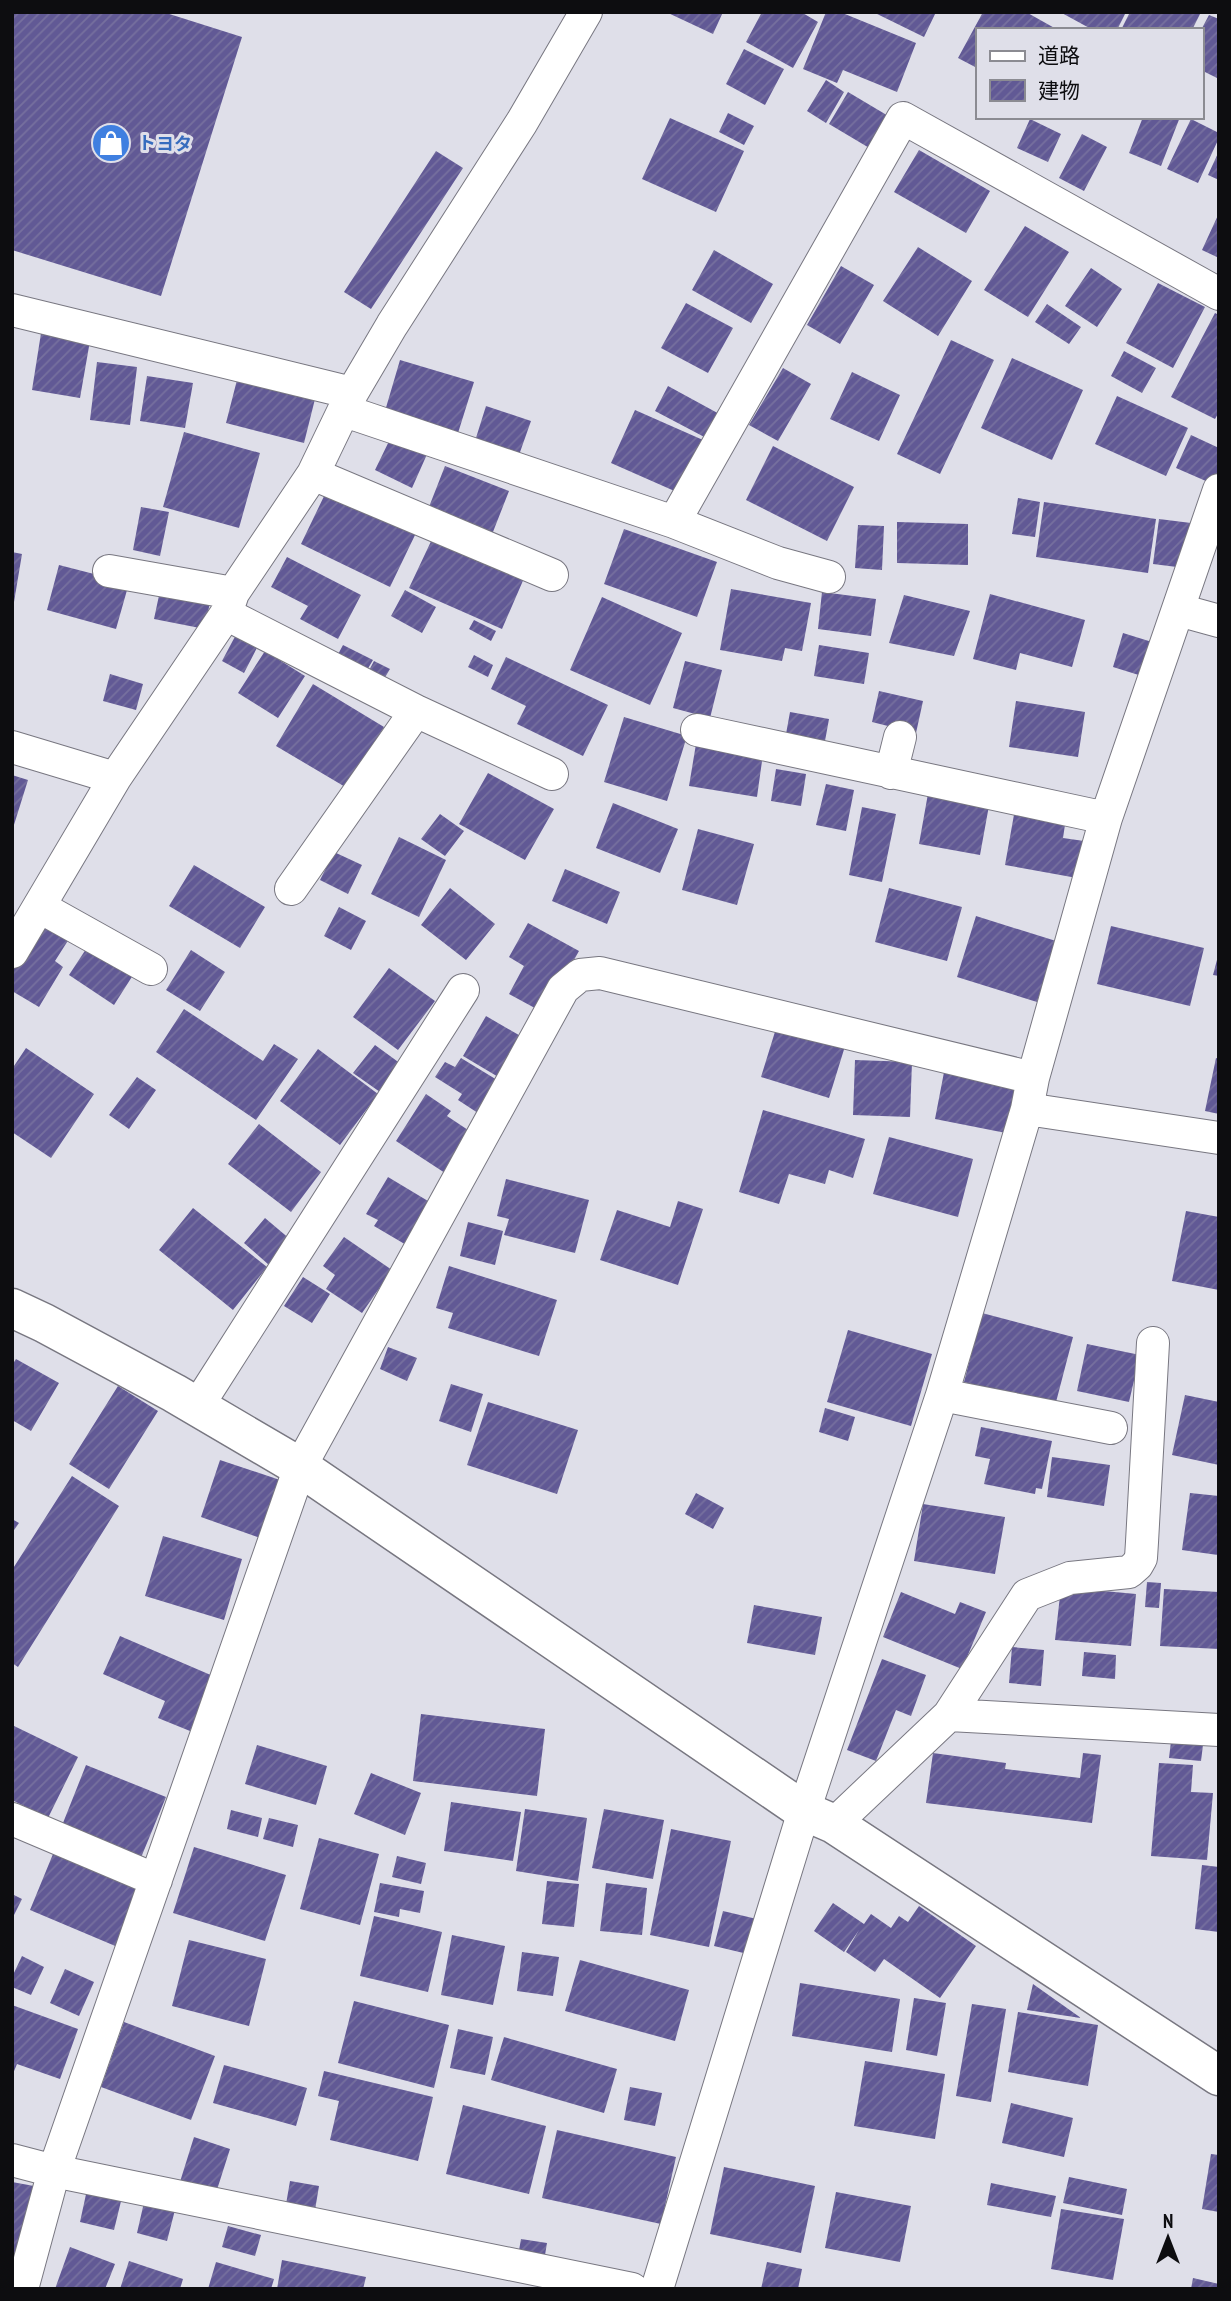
<svg xmlns="http://www.w3.org/2000/svg" width="1231" height="2301" font-family="'PT Sans Narrow','Noto Sans JP',sans-serif">
	<style>
		.building { fill: url(#building-hatch) }
		.lines { fill: none; stroke-linecap: round; stroke-linejoin: round }
		.street-casing { stroke: #787781; stroke-width: 34 }
		.secondary-casing { stroke: #787781; stroke-width: 41 }
		.street { stroke: #fff; stroke-width: 32 }
		.secondary { stroke: #fff; stroke-width: 38 }
		.labels { text-anchor: middle; dominant-baseline: central; stroke-width: 6; stroke-linejoin: round; paint-order: stroke }
		.shop-label { font-size: 18px; font-weight: bold; fill: #366cbe; stroke: #dfdfe9; text-anchor: start }
	</style>
	<defs>
		<pattern id="building-hatch" width="6" height="6" patternUnits="userSpaceOnUse" patternTransform="scale(1.75)"><rect width="6" height="6" fill="#615995"/><path d="M-1 1l2-2M0 6l6-6M5 7l2-2" fill="none" stroke="#76709e"/></pattern>
	</defs>
	<rect width="100%" height="100%" fill="#dfdfe9"/>
	<!-- building -->
	<path class="building" d="M12,12h151l79,25 -81,259 -149,-46z
		M666,12h57l-10,22z
		M762,12h39l17,10 -25,46 -47,-26z
		M826,12h14l76,31 -19,49 -54,-22 -6,13 -34,-14z
		M873,12h63l-12,25z
		M983,12h43l32,18h-81v38l-19,-10z
		M1060,12h66l-9,18h-24z
		M1130,12h71l-9,18h-71z
		M1209,15l10,4v60l-18,-9v-40z
		M744,49l40,20 -19,36 -39,-21z
		M826,80l18,12 -18,31 -19,-12z
		M848,92l42,25 -19,32 -42,-25z
		M728,113l26,13 -10,19 -25,-13z
		M1143,117h37l-19,49 -32,-13z
		M670,118l74,33 -28,61 -74,-33z
		M1030,119l31,15 -13,28 -31,-14z
		M1191,119l28,14v5l-21,45 -31,-14z
		M1082,134l25,13 -23,44 -25,-13z
		M919,150l71,41 -24,42 -72,-41z
		M436,151l27,17 -92,141 -27,-17z
		M1219,151v29l-11,-5z
		M1219,213v45l-17,-8z
		M1025,226l44,26 -41,65 -44,-27z
		M918,247l54,34 -34,55 -55,-35z
		M714,250l59,34 -22,39 -59,-33z
		M841,266l33,19 -34,59 -33,-19z
		M1091,268l31,21 -25,38 -32,-21z
		M1158,283l47,24 -32,61 -47,-25z
		M686,303l47,25 -25,45 -47,-25z
		M1047,304l34,23 -12,17 -34,-22z
		M1215,313l4,2v97l-4,7 -44,-22z
		M42,327l49,8 -11,63 -48,-8z
		M951,340l43,20 -54,114 -43,-20z
		M1124,351l32,17 -14,25 -31,-17z
		M1012,358l71,32 -31,70 -71,-32z
		M400,360l74,22 -16,51 -73,-22z
		M97,362l40,5 -7,58 -40,-5z
		M783,368l28,16 -33,57 -29,-16z
		M852,372l48,23 -21,46 -49,-22z
		M147,376l46,7 -8,45 -45,-7z
		M238,376l78,19 -12,48 -78,-20z
		M668,386l55,30 -13,24 -55,-29z
		M1117,396l71,32 -22,48 -71,-32z
		M486,406l45,15 -12,34 -44,-14z
		M635,410l68,30 -24,53 -68,-30z
		M184,432l76,21 -21,75 -76,-21z
		M392,435l36,17 -16,36 -37,-18z
		M1191,435l28,13v27l-4,10 -39,-17z
		M773,446l81,41 -27,54 -81,-41z
		M445,466l64,25 -18,46 -64,-25z
		M327,490l89,43 -26,54 -89,-43z
		M1018,498l22,4 -5,35 -23,-3z
		M1044,502l112,17 -8,54 -112,-16z
		M141,507l28,5 -9,44 -27,-6z
		M1159,519l32,4 -6,45 -32,-4z
		M897,522l71,2v41l-71,-2z
		M858,525l26,1 -2,44 -27,-2z
		M624,529l93,33 -20,55 -93,-33z
		M434,535l91,41 -23,53 -93,-41z
		M12,552l10,2 -8,48h-2z
		M287,557l74,38 -23,44 -38,-20 8,-13 -37,-19z
		M59,565l70,18 -13,46 -69,-19z
		M161,586l50,10 -6,33 -51,-10z
		M731,589l80,14 -9,48 -17,-3 -3,13 -62,-11z
		M405,590l31,17 -14,26 -31,-17z
		M822,592l54,7 -5,37 -53,-7z
		M990,594l95,26 -13,47 -52,-14 -4,17 -43,-11z
		M904,595l66,16 -16,45 -65,-13z
		M602,597l80,36 -32,72 -80,-35z
		M474,620l22,11 -5,10 -22,-12z
		M239,629l22,11 -17,33 -22,-12z
		M1123,633l29,9 -10,34 -29,-9z
		M343,645l30,15 -9,15 -29,-15z
		M819,645l50,8 -5,31 -50,-8z
		M265,651l40,25 -27,42 -40,-25z
		M474,655l19,10 -5,12 -20,-10z
		M506,657l102,48 -25,51 -66,-32 9,-18 -35,-17z
		M374,661l16,8 -9,15 -15,-8z
		M685,661l37,9 -12,48 -37,-10z
		M110,674l33,10 -7,26 -33,-9z
		M313,684l71,43 -37,61 -71,-42z
		M879,691l44,10 -7,32 -44,-11z
		M1016,701l69,11 -7,45 -69,-10z
		M790,712l39,7 -6,33 -39,-7z
		M624,717l63,19 -20,65 -63,-19z
		M696,744l67,10 -6,43 -68,-11z
		M776,769l30,5 -5,32 -30,-5z
		M488,773l66,36 -29,51 -66,-36z
		M12,775l16,5 -15,48h-1z
		M826,784l28,6 -8,41 -30,-6z
		M929,788l61,12 -10,55 -61,-11z
		M613,803l65,26 -18,44 -64,-25z
		M862,807l34,7 -14,68 -33,-7z
		M1015,809l51,9 -3,20 21,3 -7,37 -72,-13z
		M440,814l24,17 -19,25 -24,-17z
		M698,829l56,15 -17,61 -55,-15z
		M399,837l47,23 -27,57 -48,-23z
		M334,852l28,13 -14,29 -28,-14z
		M194,865l71,42 -25,41 -71,-42z
		M565,869l55,23 -13,32 -55,-23z
		M450,888l45,36 -29,36 -45,-35z
		M889,888l73,19 -15,54 -72,-19z
		M339,907l27,14 -15,29 -27,-14z
		M976,916l80,25 -19,61 -80,-25z
		M43,922l26,17 -14,22 8,6 -24,40 -27,-16v-19z
		M528,923l51,28 -35,62 -35,-19 15,-28 -15,-9z
		M1111,926l93,22 -14,58 -93,-22z
		M90,943l45,29 -21,33 -45,-30z
		M191,950l34,22 -25,39 -34,-21z
		M1218,956h1v20l-6,-1z
		M389,968l46,33 -37,49 -45,-33z
		M184,1009l79,52 11,-17 24,15 -42,61 -100,-68z
		M486,1016l38,22 -24,40 -37,-22z
		M778,1022l68,21 -17,55 -68,-21z
		M375,1045l26,19 -21,28 -27,-19z
		M26,1048l68,46 -43,64 -39,-26v-63z
		M318,1049l60,45 -38,51 -60,-44z
		M461,1058l41,25 -21,32 -23,-15 4,-6 -27,-17 10,-15 10,5z
		M1216,1058l3,1v55l-14,-3z
		M855,1060l57,2 -2,55 -57,-2z
		M945,1067l72,14 -11,52 -71,-14z
		M137,1077l19,13 -27,39 -20,-14z
		M426,1094l25,17 -4,5 24,16 -26,41 -49,-32z
		M763,1110l102,29 -12,39 -24,-8 -4,14 -36,-10 -10,30 -40,-12z
		M259,1124l62,48 -30,40 -63,-48z
		M889,1137l84,22 -15,58 -85,-23z
		M388,1177l45,27 -25,42 -34,-20 4,-6 -12,-6z
		M506,1179l83,21 -14,53 -71,-18 5,-16 -12,-3z
		M678,1201l25,8 -25,76 -78,-25 17,-50 53,17z
		M193,1208l74,59 -34,43 -74,-60z
		M1186,1211l33,6v73l-47,-9z
		M265,1218l26,22 -22,25 -25,-22z
		M468,1222l35,9 -8,34 -35,-9z
		M344,1237l48,33 -30,43 -36,-24 9,-14 -12,-9z
		M449,1266l108,34 -18,56 -91,-28 5,-15 -17,-5z
		M303,1277l27,17 -18,29 -28,-17z
		M982,1313l91,24 -18,69 -91,-24z
		M848,1330l84,24 -21,72 -84,-24z
		M1087,1344l53,11 -11,47 -52,-11z
		M388,1347l29,11 -10,23 -27,-12z
		M16,1359l43,24 -28,48 -19,-11v-55z
		M451,1384l32,10 -12,38 -32,-11z
		M118,1386l40,25 -49,78 -40,-25z
		M1185,1395l34,7v63l-47,-10z
		M488,1402l90,28 -21,64 -90,-29z
		M825,1408l30,9 -7,24 -29,-9z
		M981,1427l71,14 -10,48 -6,-1 -1,6 -51,-10 6,-25 -15,-3z
		M1052,1457l58,8 -6,41 -57,-9z
		M220,1460l60,20 -20,58 -59,-21z
		M72,1476l47,30 -101,161 -6,-4v-93z
		M696,1493l28,15 -11,21 -28,-15z
		M1190,1493l29,3 -1,59 -36,-5z
		M923,1504l82,13 -10,57 -81,-13z
		M12,1519l7,4 -7,10z
		M163,1536l79,23 -18,61 -79,-24z
		M1147,1582l14,1 -2,25 -14,-1z
		M1061,1587l75,7 -5,52 -76,-6z
		M1164,1589l55,3v57l-59,-3z
		M901,1592l54,22 5,-12 26,10 -24,57 -79,-32z
		M754,1605l68,12 -7,38 -68,-12z
		M120,1636l93,40 -23,55 -32,-13 7,-17 -62,-27z
		M1012,1647l32,3 -3,36 -32,-3z
		M1084,1652l32,3 -1,24 -33,-3z
		M882,1659l44,16 -15,41 -15,-6 -20,51 -29,-11z
		M421,1714l124,15 -8,67 -124,-15z
		M12,1725l66,32 -30,61 -36,-18z
		M1172,1733l32,4 -3,24 -32,-3z
		M257,1745l70,21 -11,39 -71,-21z
		M933,1753l73,10 -1,6 75,9 3,-25 18,2 -9,68 -166,-20z
		M1159,1763l34,2 -2,27 22,1 -6,67 -56,-4z
		M86,1765l80,32 -26,63 -79,-32z
		M371,1773l50,20 -16,42 -51,-21z
		M451,1802l70,10 -8,49 -69,-10z
		M525,1809l62,9 -9,63 -62,-10z
		M604,1809l60,11 -11,59 -61,-11z
		M231,1810l31,8 -4,19 -31,-8z
		M269,1818l29,7 -5,22 -30,-8z
		M671,1829l60,12 -22,106 -59,-12z
		M319,1838l60,16 -19,71 -60,-16z
		M194,1847l92,28 -21,66 -92,-28z
		M53,1854l90,37 -23,57 -90,-38z
		M397,1856l29,7 -5,21 -29,-7z
		M1202,1865l17,2v65l-24,-3z
		M547,1881l32,3 -5,43 -32,-3z
		M380,1883l44,8 -4,22 -20,-4 -1,8 -25,-5z
		M606,1883l41,5 -5,47 -42,-4z
		M12,1894l10,5 -10,20z
		M833,1903l31,21 7,-10 20,14 8,-12 9,6 11,-16 57,40 -36,52 -56,-39 -9,13 -29,-20 13,-22 -15,22 -30,-21z
		M723,1911l38,9 -9,35 -38,-9z
		M374,1916l68,16 -14,60 -68,-16z
		M452,1935l53,11 -12,59 -52,-10z
		M189,1940l77,19 -17,67 -77,-20z
		M522,1952l37,5 -6,39 -36,-5z
		M22,1956l22,11 -13,28 -19,-8v-10z
		M580,1960l109,30 -14,51 -110,-30z
		M65,1969l29,13 -15,34 -29,-13z
		M800,1983l100,16 -8,53 -100,-16z
		M1033,1984l48,34 -54,-8z
		M914,1998l32,5 -9,53 -31,-6z
		M354,2001l95,24 -15,63 -96,-25z
		M972,2004l34,5 -15,93 -35,-6z
		M12,2005l66,24 -18,50 -43,-15 -5,12z
		M1018,2012l80,13 -10,61 -80,-14z
		M124,2022l91,34 -24,64 -90,-33z
		M458,2029l35,8 -8,38 -35,-7z
		M504,2037l113,32 -13,44 -113,-33z
		M865,2061l80,13 -10,65 -81,-13z
		M224,2065l83,23 -11,38 -83,-23z
		M324,2071l109,26 -15,64 -88,-21 9,-39 -21,-5z
		M630,2087l32,6 -7,33 -31,-6z
		M1011,2103l62,15 -9,39 -62,-14z
		M463,2105l83,21 -17,68 -83,-20z
		M557,2130l119,27 -15,67 -119,-26z
		M194,2137l36,12 -15,47 -36,-11z
		M1211,2154l8,1v57l-17,-3z
		M724,2167l91,19 -14,67 -91,-19z
		M1069,2177l58,12 -5,26 -59,-12z
		M290,2181l29,5 -6,36 -29,-6z
		M12,2182l22,4 -16,74 -6,-2z
		M991,2183l65,13 -5,21 -64,-12z
		M88,2185l35,8 -9,37 -34,-8z
		M836,2192l75,14 -11,56 -75,-14z
		M145,2198l31,8 -9,35 -30,-8z
		M1061,2209l63,10 -11,61 -62,-11z
		M228,2226l33,9 -6,21 -33,-9z
		M521,2239l26,4 -3,18 -26,-5z
		M70,2247l45,17 -10,25h-50z
		M282,2260l84,17 -3,12h-86z
		M129,2261l54,18 -3,10h-60z
		M216,2262l58,17 -3,10h-63z
		M767,2262l35,7 -4,20h-37z
		M1193,2278l26,6v5h-28z"/>
	<g class="lines">
		<defs>
			<path id="street" d="M12,310l340,83
				M345,411l329,111 229,-404 316,176
				M313,474l239,101
				M674,522l104,41 51,14
				M109,571l124,22
				M1179,610l40,11
				M226,614l190,97 136,63
				M697,730l409,88
				M12,747l103,31
				M891,773l9,-36
				M291,889l125,-178
				M40,907l111,62
				M12,952l103,-174 111,-164 7,-21 80,-119 39,-81 40,-68 130,-203 64,-110
				M1027,1109l192,29
				M1153,1343l-11,199 -1,16 -4,7 -8,7 -59,6 -43,17 -78,120 270,15
				M942,1395l169,33
				M197,1407l266,-417
				M12,1819l144,61
				M834,1824l115,-109
				M12,2160l42,11 578,118
				M22,2289l32,-118 246,-704 263,-478 17,-14 20,-2 433,105
				M657,2289l147,-478 138,-416 85,-286 6,-31 73,-260 113,-328"/>
			<path id="secondary" d="M12,1308l32,15 130,70 126,74 504,344 30,13 385,252"/>
		</defs>
		<!-- street casing -->
		<use href="#street" class="street-casing"/>
		<!-- secondary casing -->
		<use href="#secondary" class="secondary-casing"/>
		<!-- street -->
		<use href="#street" class="street"/>
		<!-- secondary -->
		<use href="#secondary" class="secondary"/>
	</g>
	<!-- icons -->
	<defs>
		<symbol id="shop-disc" viewBox="-11 -11 22 22"><circle r="9.5" fill="#3f7fe0" stroke="#dfdfe9"/><path d="M-5-2.5h2.3a2.7 3.5 0 0 1 5.4 0H5L5.5 6h-11ZM-1.5-2.5h3a1.5 2.3 0 0 0-3 0Z" fill="#fff"/></symbol>
	</defs>
	<g fill-rule="evenodd">
		<use href="#shop-disc" x="89" y="121" width="44" height="44"/>
	</g>
	<g class="labels">
		<!-- shop labels -->
		<g class="shop-label">
			<text x="138" y="143">トヨタ</text>
		</g>
	</g>
	<!-- border -->
	<rect width="1231" height="2301" fill="none" stroke="#0d0d10" stroke-width="28"/>
	<!-- legend -->
	<rect x="976" y="28" width="228" height="91" fill="#dfdfe9" stroke="#8b8b92" stroke-width="2"/>
	<rect x="990" y="51" width="35" height="10" fill="#ffffff" stroke="#8b8b92" stroke-width="2"/>
	<text x="1038" y="63" font-size="21" fill="#0d0d10">道路</text>
	<rect x="990" y="80" width="35" height="21" fill="url(#building-hatch)" stroke="#8b8b92" stroke-width="2"/>
	<text x="1038" y="98" font-size="21" fill="#0d0d10">建物</text>
	<!-- north arrow -->
	<g transform="translate(1168 2238)" stroke="#dfdfe9" stroke-width="5" paint-order="stroke">
	<path d="M0-5L12 26L0 18L-12 26Z" fill="#0d0d10"/>
	<text y="-10" font-size="19" font-weight="bold" text-anchor="middle" fill="#0d0d10">N</text>
	</g>
</svg>
